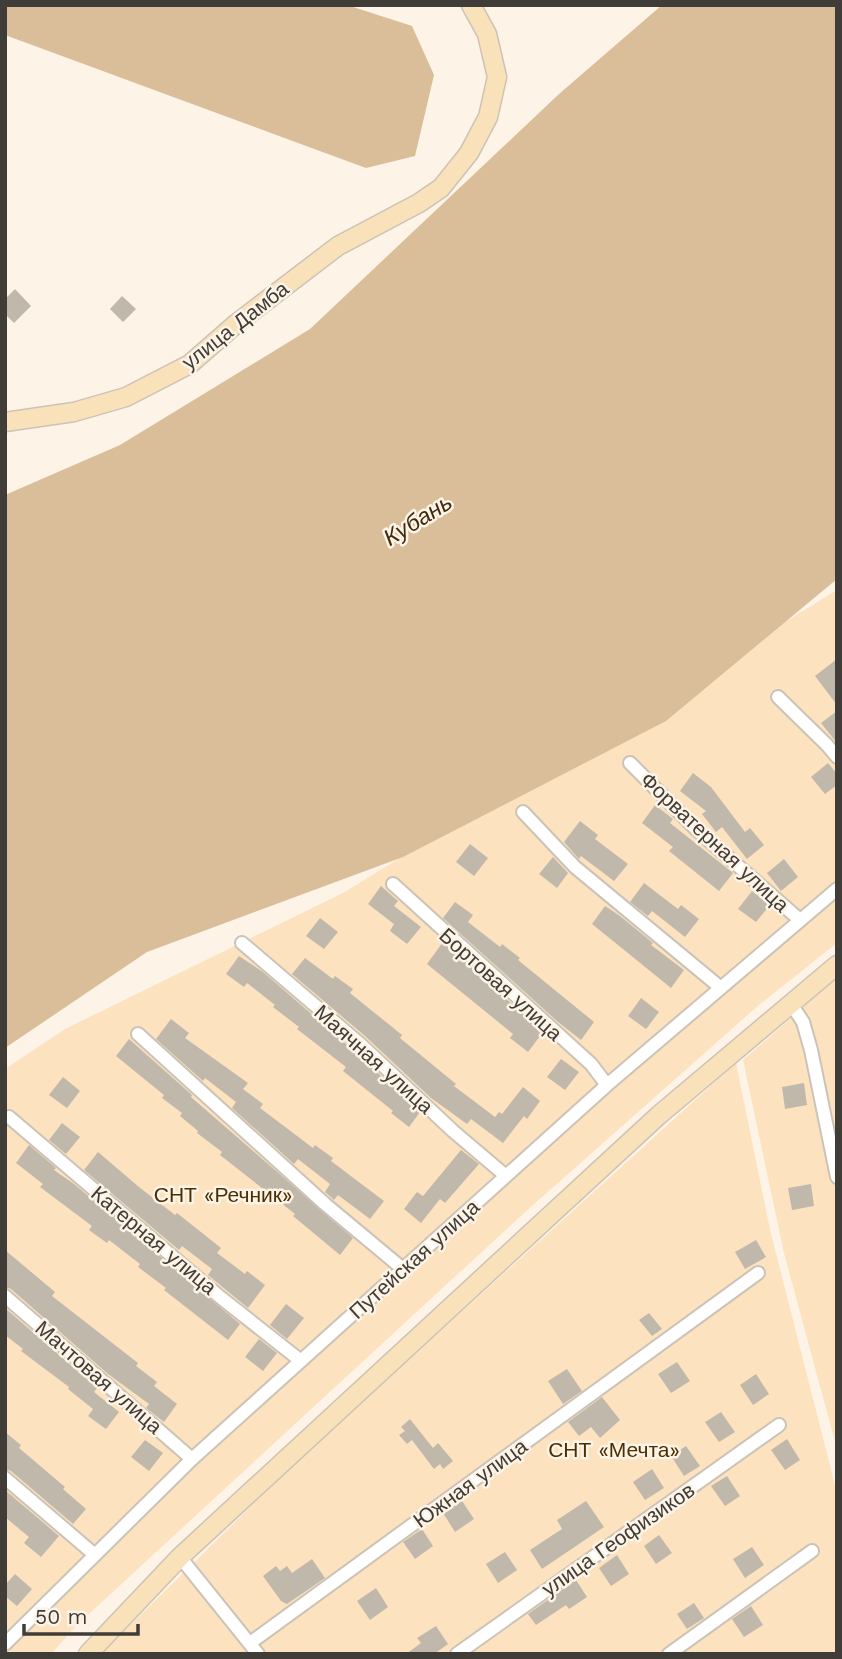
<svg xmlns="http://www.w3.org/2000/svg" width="842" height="1659" font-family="'Work Sans',sans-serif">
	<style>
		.green { fill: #fce2be }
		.water { fill: #d9be99 }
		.building { fill: #c1b8ac }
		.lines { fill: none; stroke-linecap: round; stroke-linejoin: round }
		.street-casing { stroke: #ccc3b7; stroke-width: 16 }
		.secondary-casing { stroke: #ccc3b7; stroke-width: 21 }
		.street { stroke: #fff; stroke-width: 12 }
		.secondary { stroke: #f9e2b9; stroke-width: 18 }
		.labels { text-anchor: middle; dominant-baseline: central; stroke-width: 5; stroke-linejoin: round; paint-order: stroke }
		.street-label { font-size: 21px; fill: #403c37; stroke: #fdf3e6 }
		.park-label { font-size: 21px; fill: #4a2f00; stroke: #fdf3e6 }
		.water-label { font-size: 23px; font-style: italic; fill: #3f2b0d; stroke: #fdf3e6 }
	</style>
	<rect width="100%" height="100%" fill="#fdf3e6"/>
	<!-- green -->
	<path class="green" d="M837,590v353l-77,61 -236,209 -446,411 -27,30h-46v-585l60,-40 278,-136z
		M837,978v471l-53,-196 -41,-193z
		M736,1063l34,167 67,263v161h-736l195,-192z"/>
	<!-- water -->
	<path class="water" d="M5,5h342l65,21 22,49 -19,81 -49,12 -361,-133z
		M662,5h175v574l-171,142 -263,136 -256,95 -142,96v-553l115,-50 190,-116 249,-235z"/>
	<!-- building -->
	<path class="building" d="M15,289l16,17 -17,17 -9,-9v-15z
		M122,296l14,13 -13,13 -13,-13z
		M837,659v46l-22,-29z
		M837,711v32l-16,-20z
		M828,763l9,11v11l-12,9 -14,-17z
		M693,773l18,14 34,45 5,-4 14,17 -17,14 -25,-32 -6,5 -14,-18 4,-3 -26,-20z
		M655,805l18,14 -3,4 63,50 -14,18 -50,-40 4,-4 -31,-24z
		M580,821l18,14 -3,4 33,25 -14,17 -33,-25 -2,3 -15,-17z
		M470,844l18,14 -14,18 -18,-14z
		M553,857l15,16 -11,15 -18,-14z
		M784,859l14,18 -17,14 -14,-18z
		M644,883l34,26 3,-4 18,14 -14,18 -33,-26 -4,5 -18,-14z
		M381,886l17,15 -4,5 27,21 -14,17 -17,-13 4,-7 -26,-20z
		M752,891l18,14 -14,17 -18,-13z
		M455,902l18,13 -5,7 32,25 2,-3 18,14 -2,2 76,62 -13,18 -23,-18 -115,-104z
		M605,906l15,10 33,27 -2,2 33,25 -13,18 -79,-64z
		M320,918l18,14 -14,17 -18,-13z
		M443,942l100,90 -15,20 -18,-14 3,-4 -86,-70z
		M239,956l24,16 90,78 67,62 -11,15 -18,-14 2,-2 -50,-40 3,-4 -49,-38 2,-2 -26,-20 2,-2 -28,-22 -3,4 -18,-13z
		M305,958l28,21 2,-3 18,13 -3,4 52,42 -2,3 56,46 -2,2 41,31 4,-5 3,2 21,-27 17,14 -13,18 -3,-3 -21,27 -32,-24 -4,5 -36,-26 -66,-62 -73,-62z
		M641,998l18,14 -13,17 -18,-13z
		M171,1019l18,14 -4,5 63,45 -5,6 20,15 -3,4 53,40 2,-3 18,13 -2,3 53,40 -14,18 -32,-24 -4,5 -3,-3 -6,-5 5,-8 -32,-25 -4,5 -62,-56 4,-6 -31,-24 -2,3 -47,-42z
		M129,1039l63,56 -1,2 162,141 -13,17 -47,-39 2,-2 -75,-59 2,-3 -25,-19 1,-2 -18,-15 2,-3 -20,-15 2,-3 -48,-39z
		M561,1059l18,13 -14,18 -18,-13z
		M63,1077l17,14 -13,17 -18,-13z
		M804,1083l3,22 -22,4 -3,-22z
		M62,1123l18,14 -14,17 -17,-14z
		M29,1145l27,23 -2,2 20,14 166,140 -12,16 -64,-50 2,-2 -28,-21 2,-3 -31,-24 -2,3 -18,-13 3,-4 -52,-39 3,-3 -27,-21z
		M461,1150l18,14 -34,39 -5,-4 -19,24 -17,-14 13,-17 6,4z
		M98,1152l41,35 36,28 2,-2 44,35 -4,5 28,21 2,-3 18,14 -17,23 -40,-33 4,-6 -30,-23 -3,4 -95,-80z
		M811,1184l3,22 -22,4 -4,-22z
		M756,1240l10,17 -21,12 -10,-17z
		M5,1250l50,42 -3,4 86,67 -2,3 21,16 -3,4 23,18 -13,18 -18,-14 3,-4 -41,-30 -97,-85 -6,-2z
		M286,1304l18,14 -17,21 -17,-14z
		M5,1308l92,80 -3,4 25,20 -13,17 -18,-13 5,-7 -25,-20 1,-2 -48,-36 2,-2 -18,-14z
		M649,1313l13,16 -10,7 -13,-16z
		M259,1339l18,14 -14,18 -18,-14z
		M677,1362l13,19 -19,12 -13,-19z
		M567,1369l15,22 -19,13 -15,-23z
		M756,1374l13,20 -16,11 -13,-20z
		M602,1397l18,23 -20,18 -9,-11 -12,9 -11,-14z
		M721,1412l14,20 -16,10 -14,-20z
		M410,1419l23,29 5,-5 15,18 -10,8 -3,-5 -6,5 -22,-29 -5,4 -8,-9 6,-4 -4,-4z
		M5,1432l16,13 -2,3 46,39 -2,2 23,20 -13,15 -62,-53 -6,-2z
		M787,1439l13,21 -15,10 -14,-20z
		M145,1440l18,13 -14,18 -18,-14z
		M686,1446l14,20 -16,10 -13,-20z
		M652,1469l12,19 -19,12 -12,-18z
		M727,1476l13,20 -15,10 -14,-20z
		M5,1490l54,46 -18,21 -17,-14 5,-6 -24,-20z
		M462,1501l12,18 -19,13 -12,-19z
		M586,1501l18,26 -62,42 -12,-19 32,-21 -5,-9z
		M422,1529l11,17 -18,13 -12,-17z
		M659,1535l13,18 -16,11 -12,-18z
		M752,1547l12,18 -19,13 -12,-19z
		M505,1552l12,18 -19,13 -12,-19z
		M617,1555l12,19 -18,12 -12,-18z
		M312,1559l13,19 -38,26 -6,-3 -18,-25 13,-10 4,5 7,-5 5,7z
		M15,1574l17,15 -15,17 -12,-10v-11z
		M576,1580l11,17 -18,12 -3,-4 -30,20 -8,-11z
		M376,1588l12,19 -18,13 -13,-19z
		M694,1603l10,15 -17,11 -10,-15z
		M751,1606l12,19 -19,12 -12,-18z
		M436,1626l12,18 -14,10h-28l15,-11 -4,-5z"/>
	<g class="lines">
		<defs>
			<path id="street" d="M778,697l49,48 10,12
				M630,763l67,67 103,90
				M523,812l52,55 146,121
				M393,884l198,180 16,21
				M242,943l117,100 94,88 53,45
				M791,1004l12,18 8,28 26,127
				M138,1034l187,170 78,65
				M9,1117l211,180 81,64
				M5,1296l187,163
				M5,1478l90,77
				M180,1557l78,97
				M250,1643l508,-370
				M5,1644l187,-185 415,-374 230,-196
				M457,1654l322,-229
				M669,1654l143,-103"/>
			<path id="secondary" d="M5,422l69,-10 52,-15 64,-33 47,-41 101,-77 81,-43 22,-15 28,-35 19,-36 9,-40 -10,-43 -16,-29
				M88,1654l92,-97 479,-442 178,-150"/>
		</defs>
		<!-- street casing -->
		<use href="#street" class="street-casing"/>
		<!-- secondary casing -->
		<use href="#secondary" class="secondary-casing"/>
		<!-- street -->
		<use href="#street" class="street"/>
		<!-- secondary -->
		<use href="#secondary" class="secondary"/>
	</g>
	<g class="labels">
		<!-- street labels -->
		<g class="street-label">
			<text transform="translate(235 325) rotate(-38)">улица Дамба</text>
			<text transform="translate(715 842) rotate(43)">Форватерная улица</text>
			<text transform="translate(501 984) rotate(42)">Бортовая улица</text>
			<text transform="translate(374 1059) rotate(42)">Маячная улица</text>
			<text transform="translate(154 1240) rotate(40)">Катерная улица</text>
			<text transform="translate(414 1259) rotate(-42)">Путейская улица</text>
			<text transform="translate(99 1377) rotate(41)">Мачтовая улица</text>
			<text transform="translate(470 1483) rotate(-36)">Южная улица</text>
			<text transform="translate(618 1539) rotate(-35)">улица Геофизиков</text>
		</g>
		<!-- park labels -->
		<g class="park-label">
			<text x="223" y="1194">СНТ «Речник»</text>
			<text x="614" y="1449">СНТ «Мечта»</text>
		</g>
		<!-- water labels -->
		<g class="water-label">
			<text transform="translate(418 520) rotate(-32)">Кубань</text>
		</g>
	</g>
	<!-- border -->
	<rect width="842" height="1659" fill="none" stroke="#403c37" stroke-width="14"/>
	<!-- scale -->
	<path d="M24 1624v10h114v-10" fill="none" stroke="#403c37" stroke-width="3.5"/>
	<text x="35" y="1624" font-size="21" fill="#403c37" stroke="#fdf3e6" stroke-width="5" paint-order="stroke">50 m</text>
</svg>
